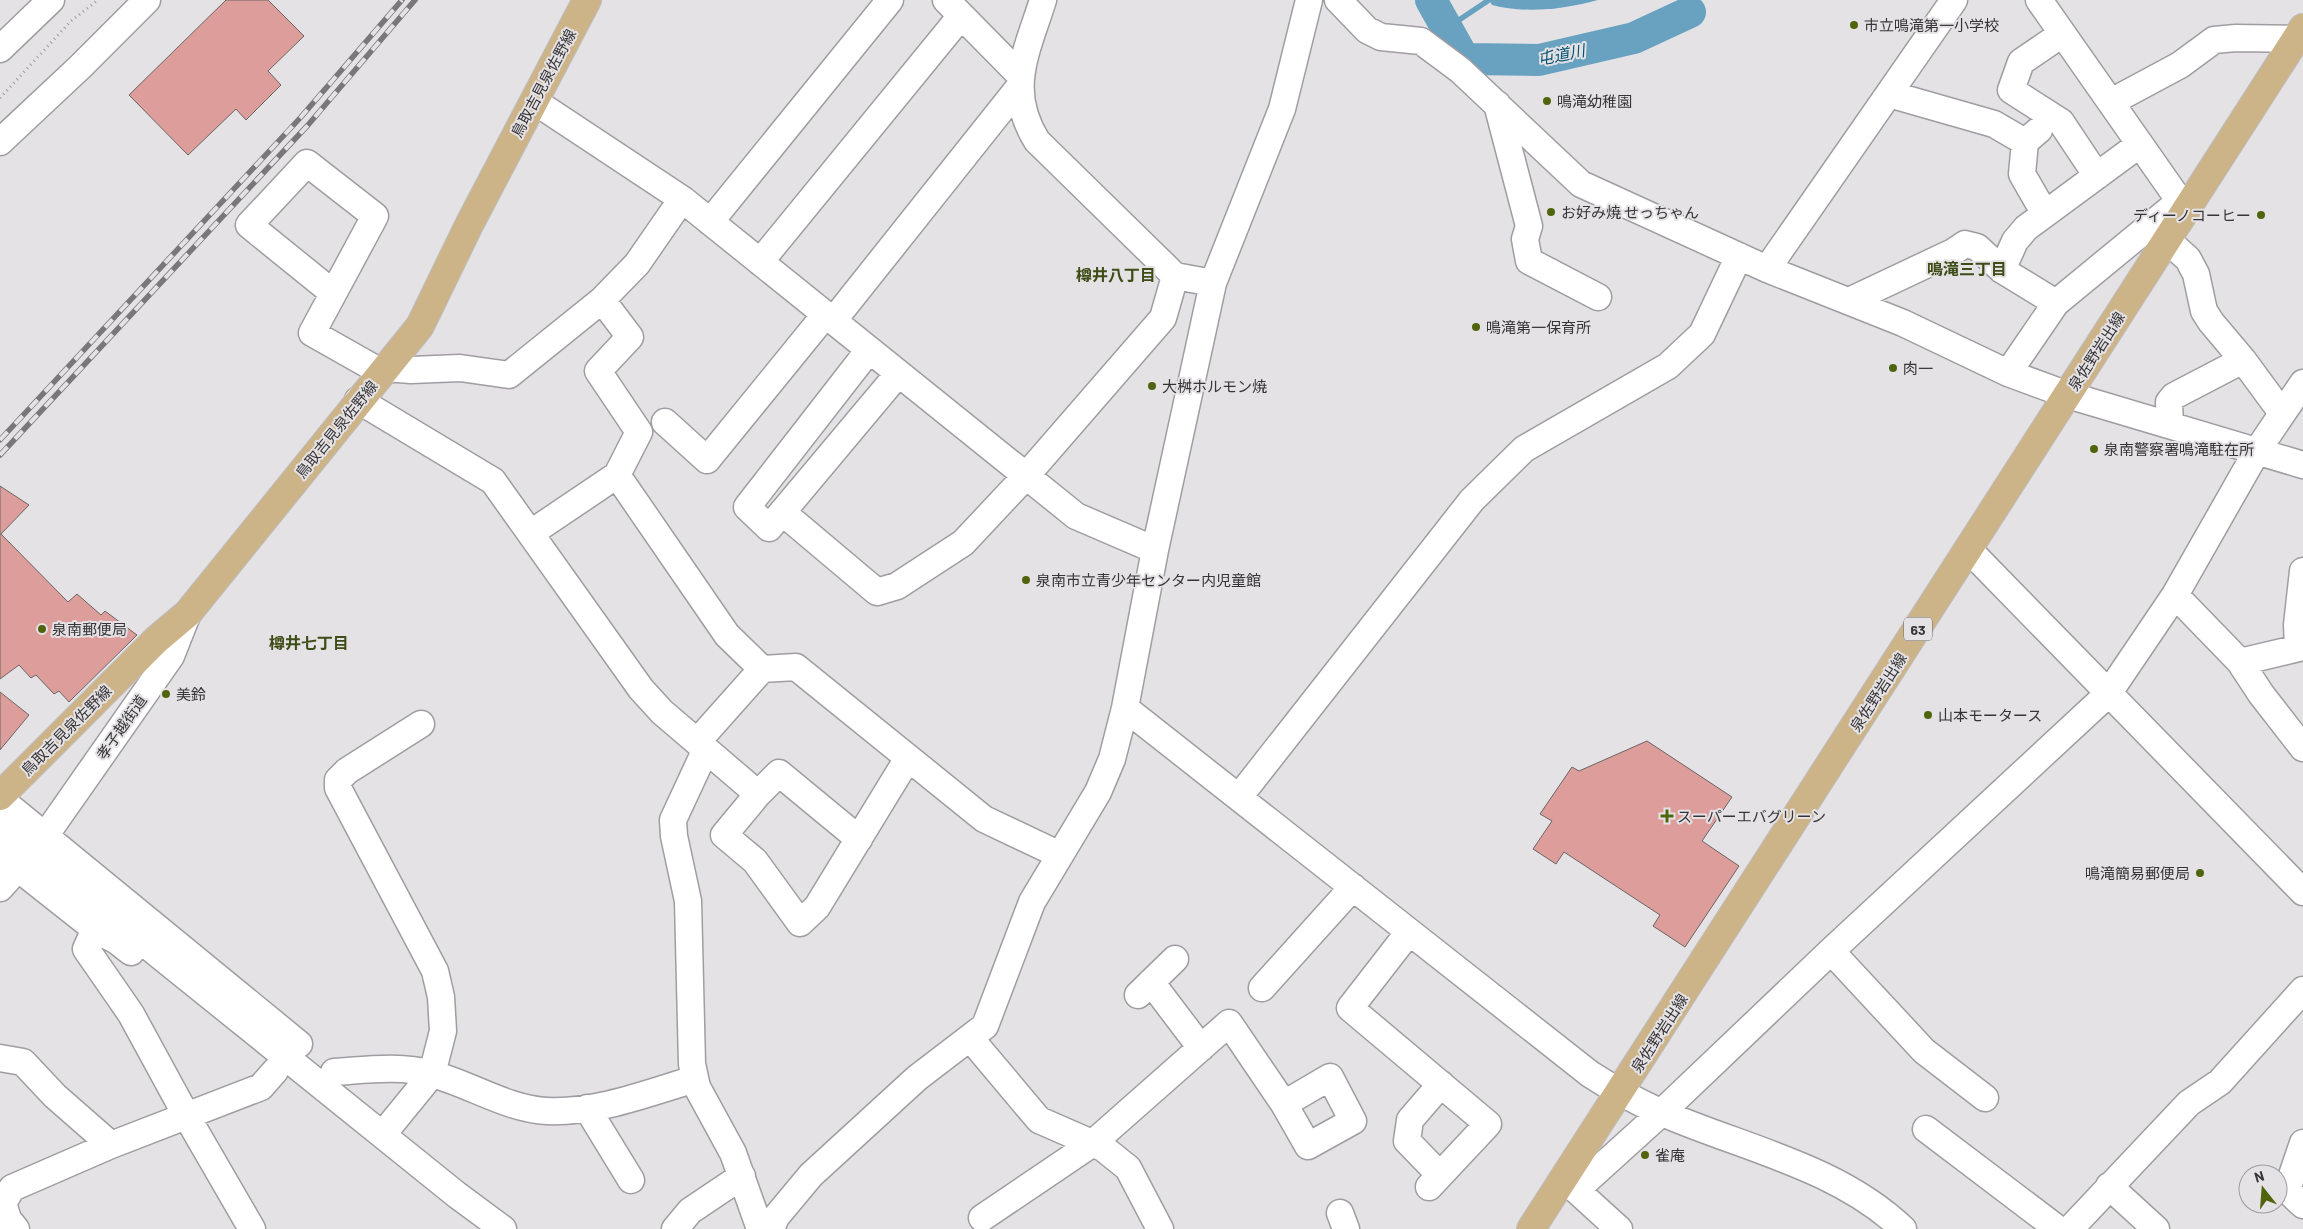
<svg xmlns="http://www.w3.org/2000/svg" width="2303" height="1229" font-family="Barlow,'Noto Sans JP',sans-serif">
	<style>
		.water { fill: #69a2c1 }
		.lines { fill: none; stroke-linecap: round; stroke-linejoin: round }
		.stream { stroke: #69a2c1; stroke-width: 5.5 }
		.river { stroke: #69a2c1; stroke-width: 32 }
		.building { fill: #dd9e9b; stroke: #6a6565 }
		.minor-casing { stroke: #9f9da1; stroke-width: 29 }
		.major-casing { stroke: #bfbebf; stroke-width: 30 }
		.path { stroke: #9e9c9f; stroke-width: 3; stroke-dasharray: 1 4; stroke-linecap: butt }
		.minor { stroke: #fff; stroke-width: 26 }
		.major { stroke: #ccb388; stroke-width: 28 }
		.rail-casing { stroke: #79777a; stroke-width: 5.5 }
		.rail { stroke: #e5e2e6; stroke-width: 4; stroke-dasharray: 11; stroke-linecap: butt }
		.poi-dot { fill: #50640e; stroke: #e5e2e6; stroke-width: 2 }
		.labels { text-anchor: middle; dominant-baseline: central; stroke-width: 4; stroke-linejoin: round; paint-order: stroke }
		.shield { fill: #e5e2e6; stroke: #6a686b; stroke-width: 1 }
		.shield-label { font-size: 14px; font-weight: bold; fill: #363436 }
		.poi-label { font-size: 15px; fill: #363436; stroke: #e5e2e6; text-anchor: start }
		.street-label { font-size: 15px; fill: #363436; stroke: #e5e2e6 }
		.water-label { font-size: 16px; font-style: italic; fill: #055372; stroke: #e5e2e6 }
		.neighbourhood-label { font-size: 16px; font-weight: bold; fill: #3e4c16; stroke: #e5e2e6 }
	</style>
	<rect width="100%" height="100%" fill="#e5e2e6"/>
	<!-- water -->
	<path class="water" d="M1489,0h109c-33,9 -72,14 -106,5z"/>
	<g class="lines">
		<!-- stream -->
		<path class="stream" d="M1447,28l42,-28"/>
		<!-- river -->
		<path class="river" d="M1431,0l33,59 75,1 95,-22 56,-26"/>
	</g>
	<!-- building -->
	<path class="building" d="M226,0h42l36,36 -36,35 13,14 -35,35 -10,-11 -48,46 -59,-60z
		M0,486l29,19 -28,29 67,68 9,-8 24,21 4,-4 32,24 -68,67 -10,-11 -5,3 -18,-19 -5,3 -12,-13 -19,14z
		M0,692l29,23 -29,35z
		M1647,741l85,56 -30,44 37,25 -54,81 -32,-21 7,-11 -96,-63 -8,12 -23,-15 19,-28 -12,-7 32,-47 7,4z"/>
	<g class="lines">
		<defs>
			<path id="minor" d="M946,0l74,75
				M1043,0c-16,51 -38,90 -6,141l138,135 38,7
				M1338,0l29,30 14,7 40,4 39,29 121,114 186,85 136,54 105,50 60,22 235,70
				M2039,0l147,210
				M2062,34l-41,28 -10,28 50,32 36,54
				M0,49l51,-49
				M1889,94l105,30 31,18
				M534,101l148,98 394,317 79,34
				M2111,102l69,-37 34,-25 22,-2 60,1
				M1497,104l32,122 -4,13 4,22 69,36
				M2039,130l-14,12 -3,32 23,40
				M0,142l80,-75 67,-67
				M710,222l180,-222
				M2167,240l21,19 8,15 8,37 7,11 32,38 39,53
				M760,262l201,-246
				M1767,269l187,-269
				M2002,270l13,-29 11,-13 114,-84
				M333,293l-84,-68 58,-62 68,53 -63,117 69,39
				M1849,301l104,-49 12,-8 12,3 25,23 54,33
				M833,321l187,-235
				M869,350l-122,157 22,21 129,-154
				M385,368l26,2 49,-2 49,7 93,-75 35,-36 45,-65
				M2008,373l48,-70 124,-102
				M358,400l135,81 148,208 21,23 96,82
				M665,422l42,38 118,-145
				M2170,425l-1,-23 5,-6 69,-36
				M617,475l110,160 35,34
				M782,512l95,80 20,-6 66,-43 62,-66 138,-159 12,-42
				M531,533l86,-58 22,-43 -41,-61 32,-34 -28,-37
				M1969,550l334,342
				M2175,595l65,67 21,32 42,54
				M2298,648l-1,-23 6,-54
				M2240,662l63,-15
				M1125,708l465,366c23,15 46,27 70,38 82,36 177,54 243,117
				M697,742l65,-73 34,-2 188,152 76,36
				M706,749l-33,71 1,16 14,65 4,163 5,23 36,66 27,76
				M1239,797l233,-297 52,-51 144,-83 34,-32 37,-78
				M0,799l299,245
				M0,827l457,368 46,34
				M45,836l126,-180 17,-43
				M859,839l-80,-66 -21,21 -34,41 31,26 45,62 17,-16 91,-149
				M0,854l95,75 22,12 14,11
				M0,888l18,-20
				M95,929l-9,20 45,65 55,101 66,114
				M1409,932l-59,76 138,116 -59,63
				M1831,951l93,100 61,47
				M1151,982l50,66
				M1262,988l91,-101
				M1138,995l37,-36
				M970,1038l69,82 64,28 25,20 32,61
				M0,1058l23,4 32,34 56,49
				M334,1072c32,-2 66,-7 98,2 38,10 75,35 115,37 51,2 101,-18 148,-32
				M587,1108l44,72
				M1926,1129l132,100
				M383,1134l49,-60 11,-43 -2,-34 -6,-26 -97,-183v-8l9,-9 74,-47
				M2303,1143l-16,47 16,15
				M1440,1175l-33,-34 3,-21 31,-36
				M1564,1179l55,50
				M2109,1186l47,43
				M1576,1190l85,-77 170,-162 277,-257 67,-99 82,-144 46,-68
				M1340,1213l6,16
				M982,1218l111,-75 136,-120 55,81 24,42 45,-25 -23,-44 -46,27
				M16,1229l-8,-10 -5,-16 9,-15 99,-43 150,-58 14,-16
				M675,1229l15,-18 52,-35
				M771,1229l5,-12 35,-42 106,-97 68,-52 47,-124 66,-110 14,-33 13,-51 30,-158 58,-267 69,-174 27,-109
				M2070,1229l119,-126 31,-21 83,-92"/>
			<path id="major" d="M0,796l156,-156 32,-27 232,-287 49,-101 118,-225
				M1531,1229l772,-1201"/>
		</defs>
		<!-- minor casing -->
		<use href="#minor" class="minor-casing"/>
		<!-- major casing -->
		<use href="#major" class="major-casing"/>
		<!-- path -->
		<path class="path" d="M0,98l71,-77 27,-21"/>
		<!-- minor -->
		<use href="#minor" class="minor"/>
		<!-- major -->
		<use href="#major" class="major"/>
		<defs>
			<path id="rail" d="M0,440l301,-323 101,-117
				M0,455l308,-330 107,-125"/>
		</defs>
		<!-- rail casing -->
		<use href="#rail" class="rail-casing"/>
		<!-- rail -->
		<use href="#rail" class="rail"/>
	</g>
	<!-- markers -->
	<g class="poi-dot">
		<circle cx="1854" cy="25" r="5"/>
		<circle cx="1547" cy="101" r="5"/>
		<circle cx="1551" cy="212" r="5"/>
		<circle cx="2261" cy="215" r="5"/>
		<circle cx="1476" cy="327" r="5"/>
		<circle cx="1893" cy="368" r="5"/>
		<circle cx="1152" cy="386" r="5"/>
		<circle cx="2094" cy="449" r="5"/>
		<circle cx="1026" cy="580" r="5"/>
		<circle cx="42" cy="629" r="5"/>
		<circle cx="166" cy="694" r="5"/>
		<circle cx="1928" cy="715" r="5"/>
		<path d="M1664.5 808.5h5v5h5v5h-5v5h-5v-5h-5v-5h5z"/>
		<circle cx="2200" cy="873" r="5"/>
		<circle cx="1645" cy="1155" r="5"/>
	</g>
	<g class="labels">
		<!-- shield labels -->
		<rect class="shield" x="1904" y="617.5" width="28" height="23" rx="4"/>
		<g class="shield-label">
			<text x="1918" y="629">63</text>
		</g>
		<!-- poi labels -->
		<g class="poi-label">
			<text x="1864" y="25">市立鳴滝第一小学校</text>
			<text x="1557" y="101">鳴滝幼稚園</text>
			<text x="1561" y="212">お好み焼 せっちゃん</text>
			<text x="2251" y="215" text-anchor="end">ディーノコーヒー</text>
			<text x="1486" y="327">鳴滝第一保育所</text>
			<text x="1903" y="368">肉一</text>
			<text x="1162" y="386">大桝ホルモン焼</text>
			<text x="2104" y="449">泉南警察署鳴滝駐在所</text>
			<text x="1036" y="580">泉南市立青少年センター内児童館</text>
			<text x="52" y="629">泉南郵便局</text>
			<text x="176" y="694">美鈴</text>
			<text x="1938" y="715">山本モータース</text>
			<text x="1677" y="816">スーパーエバグリーン</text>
			<text x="2190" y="873" text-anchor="end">鳴滝簡易郵便局</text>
			<text x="1655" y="1155">雀庵</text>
		</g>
		<!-- street labels -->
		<g class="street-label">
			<text transform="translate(543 83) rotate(-62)">鳥取吉見泉佐野線</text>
			<text transform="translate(2096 351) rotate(-57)">泉佐野岩出線</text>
			<text transform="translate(336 429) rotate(-51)">鳥取吉見泉佐野線</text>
			<text transform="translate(1878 692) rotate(-57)">泉佐野岩出線</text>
			<text transform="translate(121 727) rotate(-55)">孝子越街道</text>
			<text transform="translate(66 730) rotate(-45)">鳥取吉見泉佐野線</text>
			<text transform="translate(1659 1033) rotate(-57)">泉佐野岩出線</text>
		</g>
		<!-- water labels -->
		<g class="water-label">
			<text transform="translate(1561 54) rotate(-11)">屯道川</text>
		</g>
		<!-- neighbourhood labels -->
		<g class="neighbourhood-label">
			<text x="1967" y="268">鳴滝三丁目</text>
			<text x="1116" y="274">樽井八丁目</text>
			<text x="309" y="642">樽井七丁目</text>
		</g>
	</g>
	<!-- north arrow -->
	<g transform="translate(2263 1189) rotate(343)"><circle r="24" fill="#e5e2e6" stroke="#9f9ca0"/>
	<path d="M0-4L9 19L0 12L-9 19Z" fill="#50640e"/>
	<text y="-8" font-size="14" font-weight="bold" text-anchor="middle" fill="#363436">N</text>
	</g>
</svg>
